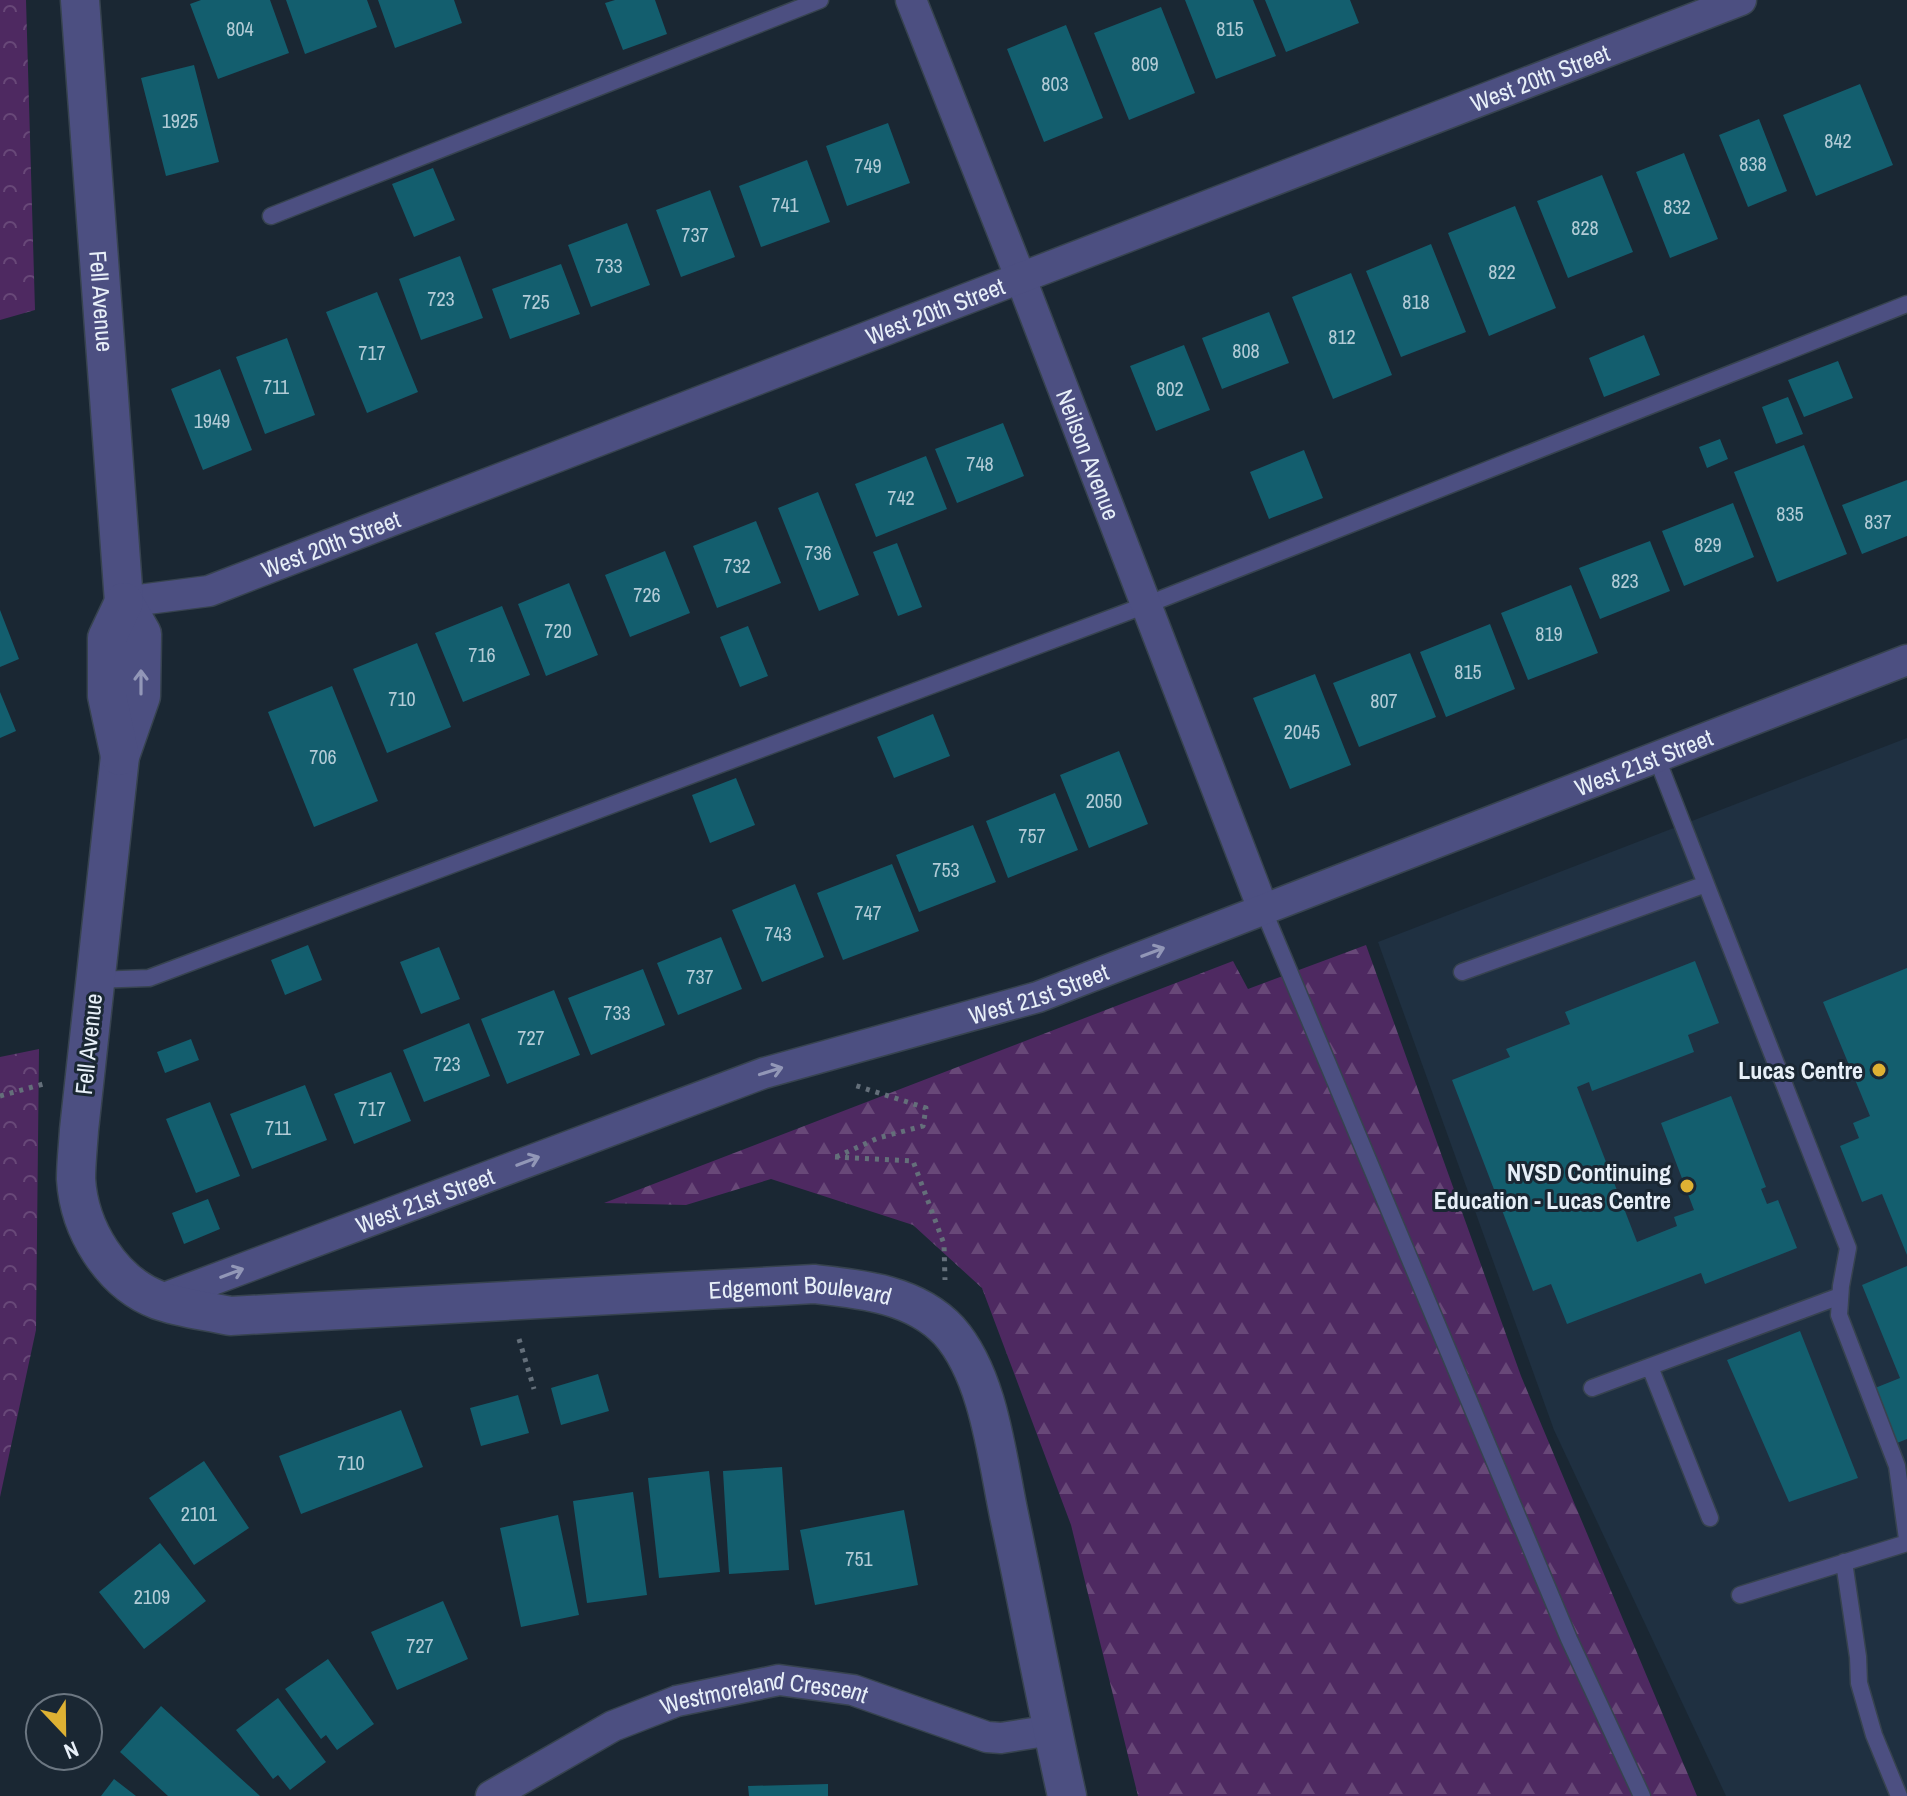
<svg xmlns="http://www.w3.org/2000/svg" width="1907" height="1796" font-family="'Archivo Narrow',sans-serif">
	<style>
		.built { fill: #1f3041 }
		.forest { fill: url(#forest-firs) }
		.park { fill: url(#park-crowns) }
		.building { fill: #135e6e }
		.lines { fill: none; stroke-linecap: round; stroke-linejoin: round }
		.service-casing { stroke: #37434f; stroke-width: 19 }
		.minor-casing { stroke: #37434f; stroke-width: 33 }
		.tertiary-casing { stroke: #37434f; stroke-width: 41 }
		.path { stroke: #646f7a; stroke-width: 5; stroke-dasharray: 4 6; stroke-linecap: butt }
		.service { stroke: #4c4f81; stroke-width: 16 }
		.minor { stroke: #4c4f81; stroke-width: 30 }
		.tertiary { stroke: #4c4f81; stroke-width: 38 }
		.oneway { stroke: #9297b7 }
		.poi-dot { fill: #deb133; stroke: #1a2733; stroke-width: 3 }
		.labels { text-anchor: middle; dominant-baseline: central; stroke-width: 6; stroke-linejoin: round; paint-order: stroke }
		.number-label { font-size: 20px; fill: #b2cbd6 }
		.street-label { font-size: 24px; fill: #e7eff8; stroke: #1a2733 }
		.poi-label { font-size: 24px; font-weight: bold; fill: #e7eff8; stroke: #1a2733; text-anchor: end }
	</style>
	<defs>
		<pattern id="forest-firs" width="22" height="20" patternUnits="userSpaceOnUse" patternTransform="scale(2)"><rect width="22" height="20" fill="#4e2961"/><path d="M5 1l3.5 6h-7zM16 11l3.5 6h-7z" fill="#684878"/></pattern>
		<pattern id="park-crowns" width="20" height="18" patternUnits="userSpaceOnUse" patternTransform="scale(2)"><rect width="20" height="18" fill="#4e2961"/><path d="M2 6a3 3 0 1 1 6 0M12 15a3 3 0 1 1 6 0" fill="none" stroke="#684878"/></pattern>
	</defs>
	<rect width="100%" height="100%" fill="#1a2733"/>
	<!-- built -->
	<path class="built" d="M1907,738v1058h-181l-172,-366 -176,-488z"/>
	<!-- forest -->
	<path class="forest" d="M1366,945l155,431 176,420h-559l-67,-271 -89,-237 -69,-63 -142,-46 -85,26 -82,-2 629,-242 15,28z"/>
	<!-- park -->
	<path class="park" d="M0,0h26l9,310 -35,10z
		M39,1049l-3,281 -36,167v-440z"/>
	<!-- building -->
	<path class="building" d="M201,0h69l19,53 -71,26 -28,-75z
		M286,0h81l10,27 -72,27z
		M378,0h76l8,23 -67,25z
		M615,0h40l12,34 -44,16 -18,-47z
		M1185,0h68l23,56 -60,23z
		M1265,0h85l9,23 -73,29z
		M1161,7l34,86 -66,27 -35,-87z
		M1066,25l37,93 -59,24 -37,-93z
		M194,65l25,97 -53,14 -25,-98z
		M1860,84l33,81 -77,31 -33,-81z
		M1759,119l28,72 -39,16 -29,-72z
		M888,123l22,60 -63,23 -21,-60z
		M1684,153l34,86 -48,19 -34,-86z
		M807,160l23,62 -69,25 -22,-61z
		M433,168l22,52 -41,17 -22,-53z
		M1602,175l31,77 -65,26 -31,-77z
		M710,190l25,67 -54,20 -25,-67z
		M1515,206l41,102 -67,28 -41,-103z
		M627,223l23,62 -59,22 -23,-62z
		M1431,244l35,88 -65,25 -35,-86z
		M460,256l23,62 -62,22 -22,-61z
		M561,264l19,50 -70,25 -18,-50z
		M1351,273l41,102 -59,24 -41,-102z
		M377,292l41,100 -51,21 -41,-101z
		M1269,312l20,51 -67,26 -20,-51z
		M1644,335l16,40 -56,22 -15,-39z
		M287,338l28,77 -50,19 -29,-77z
		M1184,345l26,65 -54,21 -26,-65z
		M1838,361l15,37 -49,19 -16,-37z
		M220,369l32,81 -49,20 -32,-81z
		M1788,397l15,37 -27,10 -14,-37z
		M1003,423l21,53 -67,27 -22,-54z
		M1720,439l8,20 -21,9 -8,-21z
		M1804,445l43,109 -70,28 -43,-110z
		M1304,450l19,48 -54,21 -19,-47z
		M926,456l21,53 -71,28 -21,-53z
		M1907,480v56l-45,18 -20,-49z
		M818,492l41,103 -40,16 -41,-103z
		M1733,503l21,54 -70,29 -22,-55z
		M756,521l25,62 -64,25 -24,-62z
		M1650,541l20,50 -70,28 -21,-51z
		M897,543l25,64 -24,9 -25,-64z
		M665,551l25,62 -60,24 -25,-62z
		M569,583l29,72 -52,21 -28,-72z
		M1571,585l27,68 -70,27 -27,-67z
		M502,606l28,69 -67,27 -28,-69z
		M0,610l19,49 -19,8z
		M1490,624l25,65 -69,28 -26,-65z
		M748,626l20,50 -28,11 -20,-50z
		M417,643l34,84 -64,26 -34,-84z
		M1410,653l26,64 -77,30 -26,-64z
		M1315,674l36,91 -61,24 -37,-91z
		M332,686l46,115 -64,26 -46,-115z
		M0,692l16,39 -16,7z
		M933,714l17,42 -56,22 -17,-41z
		M1119,751l29,73 -59,24 -29,-73z
		M736,778l19,47 -45,18 -18,-48z
		M1055,793l23,57 -70,28 -22,-57z
		M973,825l23,57 -77,30 -23,-57z
		M892,864l27,67 -76,29 -26,-67z
		M795,884l29,73 -62,25 -30,-72z
		M721,937l21,52 -64,26 -21,-52z
		M308,945l14,35 -37,15 -14,-35z
		M439,947l21,52 -39,15 -21,-52z
		M1695,961l24,62 -31,12 6,17 -102,39 -3,-9 -12,5 60,155 40,-16 -3,-9 20,-7 -33,-87 70,-27 35,91 -5,2 6,15 11,-4 19,48 -92,36 -4,-11 -134,51 -16,-40 -18,7 -81,-211 58,-23 -4,-8 64,-25 -5,-12z
		M1907,968v287l-25,-61 -20,8 -22,-56 19,-8 -6,-15 17,-7 -47,-114z
		M643,969l22,56 -74,30 -23,-57z
		M554,990l26,65 -73,29 -26,-65z
		M469,1023l21,53 -66,26 -21,-52z
		M191,1039l8,21 -34,13 -8,-21z
		M391,1072l20,49 -57,23 -20,-50z
		M305,1085l22,55 -75,29 -22,-55z
		M210,1102l30,74 -44,17 -30,-74z
		M208,1199l12,30 -36,15 -12,-31z
		M1907,1266v173l-10,4 -22,-55 25,-10 -38,-93z
		M1800,1331l58,147 -69,24 -62,-142z
		M598,1374l11,37 -48,14 -10,-37z
		M518,1395l11,38 -48,13 -11,-38z
		M401,1410l22,57 -122,47 -22,-58z
		M204,1461l45,67 -55,37 -45,-67z
		M782,1467l7,103 -60,4 -6,-103z
		M709,1471l11,101 -61,6 -11,-100z
		M633,1492l14,103 -60,8 -14,-102z
		M904,1510l14,75 -103,20 -15,-75z
		M558,1515l21,100 -58,12 -21,-99z
		M160,1543l46,58 -62,48 -45,-57z
		M443,1601l25,58 -71,31 -26,-58z
		M328,1659l46,65 -37,26 -11,-15 -5,4 -36,-50z
		M278,1698l48,64 -36,28 -12,-15 -5,4 -37,-49z
		M161,1706l99,90h-92l-48,-44z
		M114,1779l22,17h-35z
		M828,1784v12h-79l-1,-10z"/>
	<g class="lines">
		<defs>
			<path id="service" d="M271,216l549,-216
				M1656,756l192,492 -7,38 -2,29 58,151 10,73
				M1263,909l306,730 73,157
				M1462,972l244,-88
				M95,980l54,-2 997,-373 761,-301
				M1650,1367l60,151
				M1592,1388l248,-92
				M1844,1562l14,95 1,26 15,52 25,61
				M1740,1595l167,-52"/>
			<g id="minor">
				<path id="s1" d="M911,0l110,279 242,630"/>
				<path id="s2" d="M124,602l85,-11 1532,-591"/>
				<path id="s3" d="M159,1300l605,-227 274,-76 869,-337"/>
				<path id="s4" d="M491,1796l122,-70 64,-25 102,-21 74,10 134,47 14,1 51,-8"/>
			</g>
			<g id="tertiary">
				<path id="s5" d="M80,0l44,602 18,32 -1,62 -21,60 -41,374c-1,16 -3,33 -3,49 3,50 35,103 82,121 22,8 49,11 72,16l584,-32c47,5 101,10 135,47 40,45 48,127 60,184 20,94 37,188 58,281"/>
				<path d="M120,756l-13,-60v-58l17,-36"/>
			</g>
		</defs>
		<!-- service casing -->
		<use href="#service" class="service-casing"/>
		<!-- minor casing -->
		<use href="#minor" class="minor-casing"/>
		<!-- tertiary casing -->
		<use href="#tertiary" class="tertiary-casing"/>
		<!-- path -->
		<path class="path" d="M0,1096l47,-13
			M835,1157l78,4 31,83 1,36
			M836,1157l42,-19 45,-12 3,-18 -72,-23
			M519,1339l15,50"/>
		<!-- service -->
		<use href="#service" class="service"/>
		<!-- minor -->
		<use href="#minor" class="minor"/>
		<!-- tertiary -->
		<use href="#tertiary" class="tertiary"/>
	</g>
	<!-- one-way arrows -->
	<defs><path id="oneway-shaft" d="M-6 0H5M1.5-3L5.5 0L1.5 3" fill="none" stroke-width="1.6" stroke-linecap="round" stroke-linejoin="round" transform="scale(2)"/></defs>
	<g class="oneway">
		<use href="#oneway-shaft" transform="translate(141 682) rotate(-90)"/>
		<use href="#oneway-shaft" transform="translate(1153 952) rotate(-21)"/>
		<use href="#oneway-shaft" transform="translate(771 1071) rotate(-17)"/>
		<use href="#oneway-shaft" transform="translate(528 1161) rotate(-21)"/>
		<use href="#oneway-shaft" transform="translate(232 1273) rotate(-21)"/>
	</g>
	<!-- markers -->
	<g class="poi-dot">
		<circle cx="1879" cy="1070" r="8"/>
		<circle cx="1687" cy="1186" r="8"/>
	</g>
	<g class="labels">
		<!-- number labels -->
		<g class="number-label">
			<text x="240" y="28">804</text>
			<text x="1230" y="28">815</text>
			<text x="1145" y="63">809</text>
			<text x="1055" y="83">803</text>
			<text x="180" y="120">1925</text>
			<text x="1838" y="140">842</text>
			<text x="1753" y="163">838</text>
			<text x="868" y="165">749</text>
			<text x="785" y="204">741</text>
			<text x="1677" y="206">832</text>
			<text x="1585" y="227">828</text>
			<text x="695" y="234">737</text>
			<text x="609" y="265">733</text>
			<text x="1502" y="271">822</text>
			<text x="441" y="298">723</text>
			<text x="536" y="301">725</text>
			<text x="1416" y="301">818</text>
			<text x="1342" y="336">812</text>
			<text x="1246" y="350">808</text>
			<text x="372" y="352">717</text>
			<text x="276" y="386">711</text>
			<text x="1170" y="388">802</text>
			<text x="212" y="420">1949</text>
			<text x="980" y="463">748</text>
			<text x="901" y="497">742</text>
			<text x="1790" y="513">835</text>
			<text x="1878" y="521">837</text>
			<text x="1708" y="544">829</text>
			<text x="818" y="552">736</text>
			<text x="737" y="565">732</text>
			<text x="1625" y="580">823</text>
			<text x="647" y="594">726</text>
			<text x="558" y="630">720</text>
			<text x="1549" y="633">819</text>
			<text x="482" y="654">716</text>
			<text x="1468" y="671">815</text>
			<text x="402" y="698">710</text>
			<text x="1384" y="700">807</text>
			<text x="1302" y="731">2045</text>
			<text x="323" y="756">706</text>
			<text x="1104" y="800">2050</text>
			<text x="1032" y="835">757</text>
			<text x="946" y="869">753</text>
			<text x="868" y="912">747</text>
			<text x="778" y="933">743</text>
			<text x="700" y="976">737</text>
			<text x="617" y="1012">733</text>
			<text x="531" y="1037">727</text>
			<text x="447" y="1063">723</text>
			<text x="372" y="1108">717</text>
			<text x="278" y="1127">711</text>
			<text x="351" y="1462">710</text>
			<text x="199" y="1513">2101</text>
			<text x="859" y="1558">751</text>
			<text x="152" y="1596">2109</text>
			<text x="420" y="1645">727</text>
		</g>
		<!-- street labels -->
		<g class="street-label">
			<text stroke="none"><textPath href="#s2" startOffset="1512">West 20th Street</textPath></text>
			<text stroke="none"><textPath href="#s5" startOffset="302">Fell Avenue</textPath></text>
			<text stroke="none"><textPath href="#s2" startOffset="864">West 20th Street</textPath></text>
			<text stroke="none"><textPath href="#s1" startOffset="488">Neilson Avenue</textPath></text>
			<text stroke="none"><textPath href="#s2" startOffset="216">West 20th Street</textPath></text>
			<text stroke="none"><textPath href="#s3" startOffset="1580">West 21st Street</textPath></text>
			<text stroke="none"><textPath href="#s3" startOffset="932">West 21st Street</textPath></text>
			<text transform="translate(88 1044) rotate(-84)">Fell Avenue</text>
			<text stroke="none"><textPath href="#s3" startOffset="284">West 21st Street</textPath></text>
			<text stroke="none"><textPath href="#s5" startOffset="1990">Edgemont Boulevard</textPath></text>
			<text stroke="none"><textPath href="#s4" startOffset="298">Westmoreland Crescent</textPath></text>
		</g>
		<!-- poi labels -->
		<g class="poi-label">
			<text x="1863" y="1070">Lucas Centre</text>
			<text x="1671" y="1172">NVSD Continuing<tspan x="1671" dy="28">Education - Lucas Centre</tspan></text>
		</g>
	</g>
	<!-- north arrow -->
	<g transform="translate(64 1732) rotate(158)"><circle r="38" fill="#1a2733" stroke="#6c7782" stroke-width="2"/>
	<path d="M0-6L14 30L0 20L-14 30Z" fill="#deb133"/>
	<text y="-12" font-size="22" font-weight="bold" text-anchor="middle" fill="#e7eff8">N</text>
	</g>
</svg>
